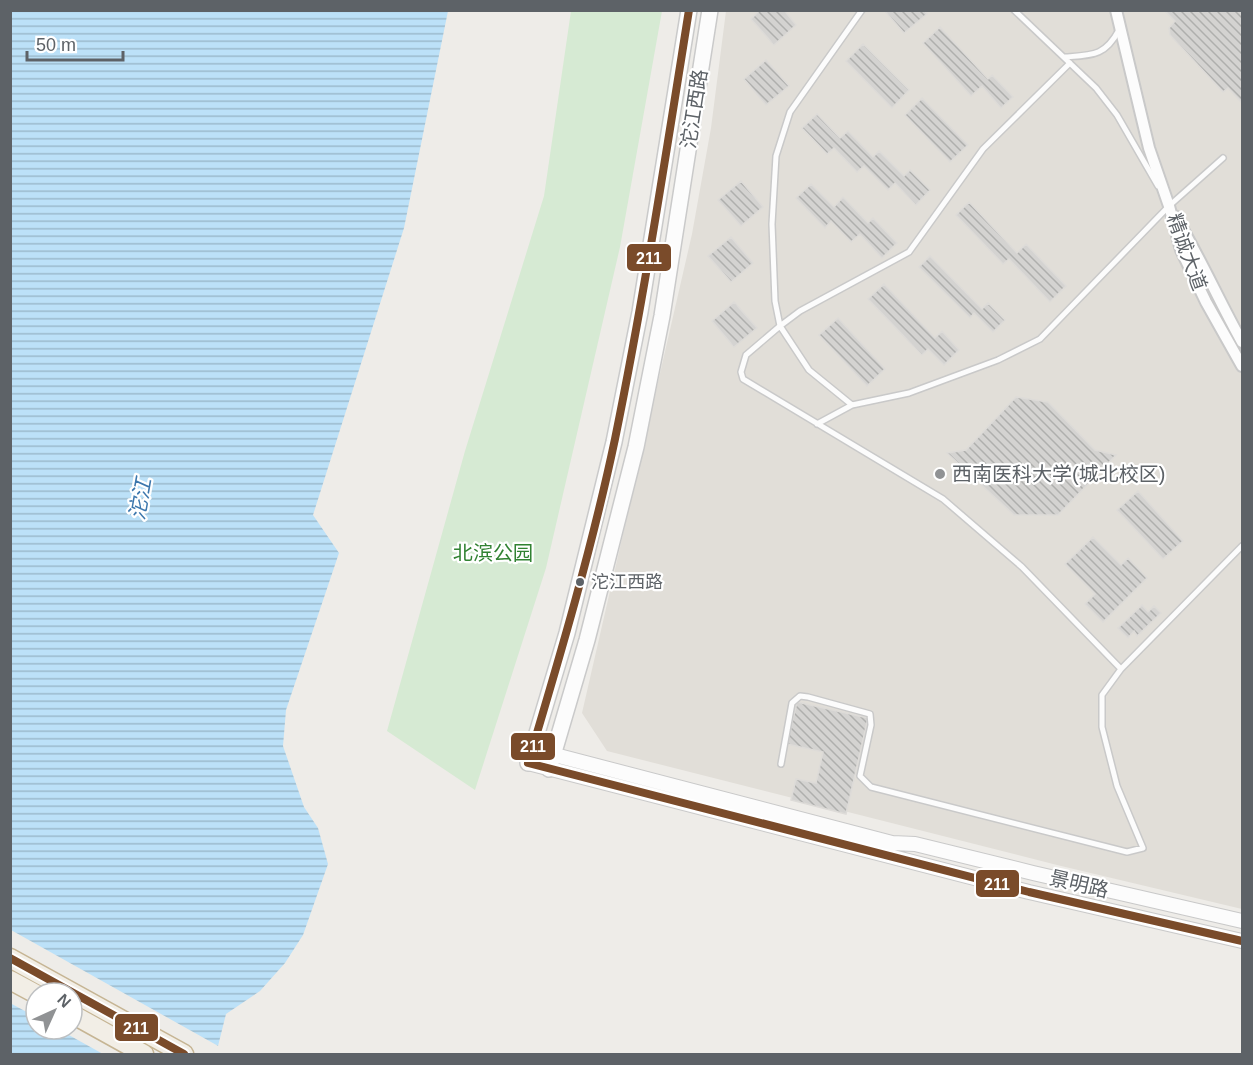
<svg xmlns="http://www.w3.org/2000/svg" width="1253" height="1065" font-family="Helvetica,'Noto Sans SC',sans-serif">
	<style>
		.education { fill: #e1ded8 }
		.green { fill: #d6ead3 }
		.water { fill: url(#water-rules); fill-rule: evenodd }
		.pier { fill: #eeece8 }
		.building { fill: url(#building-back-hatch); stroke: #dddbd8; stroke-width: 1.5 }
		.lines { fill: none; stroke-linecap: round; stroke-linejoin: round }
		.service-casing { stroke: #c9c9c9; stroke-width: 8 }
		.minor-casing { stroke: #c9c9c9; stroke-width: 14 }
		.tertiary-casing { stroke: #c9c9c9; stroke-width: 16 }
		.secondary-casing { stroke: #cacaca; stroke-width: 18 }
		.trunk-casing { stroke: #c6b594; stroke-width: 21 }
		.service { stroke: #fcfcfc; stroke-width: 5 }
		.minor { stroke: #fcfcfc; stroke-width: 10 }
		.tertiary { stroke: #fcfcfc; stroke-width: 14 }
		.secondary { stroke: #fcfcfc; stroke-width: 15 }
		.trunk { stroke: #f2eee6; stroke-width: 18 }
		.bus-1-casing { stroke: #fff; stroke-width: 12 }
		.bus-1 { stroke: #7a4b2a; stroke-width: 8 }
		.poi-dot { fill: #909294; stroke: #fff; stroke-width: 2 }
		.bus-dot { fill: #5d6267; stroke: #fff; stroke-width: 2 }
		.labels { text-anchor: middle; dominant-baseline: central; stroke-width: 4.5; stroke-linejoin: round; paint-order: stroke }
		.bus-label { font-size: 18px; fill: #5d6267; stroke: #fff; text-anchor: start }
		.street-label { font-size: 20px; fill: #5d6267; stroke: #fff }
		.poi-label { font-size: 20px; fill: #5d6267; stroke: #fff; text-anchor: start }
		.park-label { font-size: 20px; fill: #318232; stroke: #fff }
		.water-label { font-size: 21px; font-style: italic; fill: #3c77ad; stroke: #fff }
		.line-badge { stroke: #fff; stroke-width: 2 }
		.badge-label { font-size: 16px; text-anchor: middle; font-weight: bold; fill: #fff }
	</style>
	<defs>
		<pattern id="water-rules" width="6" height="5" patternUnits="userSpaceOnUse" patternTransform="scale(1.5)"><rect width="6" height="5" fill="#bce1f8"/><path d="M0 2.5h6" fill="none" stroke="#9cbacd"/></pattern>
		<pattern id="building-back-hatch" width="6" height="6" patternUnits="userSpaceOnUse" patternTransform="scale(1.5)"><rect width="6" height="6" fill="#d4d3d1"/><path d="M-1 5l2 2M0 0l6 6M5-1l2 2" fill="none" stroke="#afafad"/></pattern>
	</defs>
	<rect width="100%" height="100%" fill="#eeece8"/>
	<!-- education -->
	<path class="education" d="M726,11h516v898l-185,-44 -450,-114 -25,-38 110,-479 19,-106z"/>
	<!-- green -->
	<path class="green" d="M571,11h91l-42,236 -74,321 -71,222 -88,-59 78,-280 79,-255z"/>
	<!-- water -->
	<path class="water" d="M10,11h438l-44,217 -91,287 26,38 -53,157 -3,36 21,61 14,21 10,36 -25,71 -18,28 -25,28 -34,23 -10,40h-205zM36,993h36v36h-36z"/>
	<!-- pier -->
	<path class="pier" d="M11,930l209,117 -1,7h-116l-45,-25h14v-36h-36v24l-26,-14z"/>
	<!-- building -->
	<path class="building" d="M760,10h24l12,15 -22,20 -23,-26z
		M884,10h40l3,4 -23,19z
		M1164,10h78v93l-14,-15 -5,4 -53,-57 -1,-7 6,-7z
		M940,27l48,52 4,-4 21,22 -12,11 -19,-22 -11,10 -48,-53z
		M863,44l46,46 -17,18 -46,-47z
		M766,60l23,26 -23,19 -22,-26z
		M922,98l46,47 -18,17 -45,-47z
		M817,114l23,24 8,-7 25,26 6,-6 25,25 6,-6 20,20 -14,15 -21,-22 -7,7 -24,-24 -7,6 -23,-24 -7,6 -25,-26z
		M741,181l22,26 -22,19 -23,-26z
		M811,184l23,23 9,-10 25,26 5,-5 24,25 -15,15 -22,-24 -9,8 -20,-21 -6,7 -29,-30z
		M969,202l48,51 9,-9 40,42 -16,16 -41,-43 -6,5 -47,-49z
		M731,237l22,26 -22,19 -23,-26z
		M930,256l52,53 6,-6 17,17 -12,12 -19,-19 -4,5 -51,-51z
		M884,284l51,54 7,-7 17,19 -15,15 -16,-16 -6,6 -54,-56z
		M734,302l23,26 -23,19 -22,-26z
		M838,318l47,51 -18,17 -48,-51z
		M1016,397l32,5 47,48 21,5 -58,60h-44l-67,-62 19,-3z
		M1138,491l45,50 -20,18 -46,-49z
		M1093,537l28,28 7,-7 19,20 -44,44 -18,-18 10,-10 -30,-30z
		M1142,605l6,7 6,-6 7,7 -24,23 -3,-5 -6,7 -10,-10z
		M797,702l71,16 -22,96 -55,-14 5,-21 20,4 7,-31 -36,-8z"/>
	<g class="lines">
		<defs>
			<path id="service" d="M1014,10l82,78 21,27 41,71
				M1065,57c28,-2 40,-1 54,-27
				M1070,63l-87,86 -74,103 -109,59 -20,15 -34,29 -5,17 2,7 200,120 79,68 99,102
				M852,405l-43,-35 -29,-44 -5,-25 -3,-77 4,-68 14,-44 72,-102
				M817,424l35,-19 57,-12 89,-33 42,-21 129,-133 54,-48
				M781,764l11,-61 8,-7 8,1 62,17 1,11 -11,51 11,11 256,65 16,-4 -26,-62 -15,-59v-32l19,-26 121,-123"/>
			<path id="minor" d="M1116,10l33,138 20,58 12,44 25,52 36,64
				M1175,216c25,41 44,85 67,126"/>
			<path id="tertiary" d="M532,749l360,94 23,1 118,29 209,48
				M528,763l501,129 213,49"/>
			<path id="secondary" d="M528,763l39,-130 47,-191 26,-130 49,-302
				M549,769l38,-129 49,-193 26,-131 48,-306"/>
			<path id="trunk" d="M10,958l174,96
				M10,980l26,14
				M72,1014l72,40"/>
		</defs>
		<!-- service casing -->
		<use href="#service" class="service-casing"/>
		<!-- minor casing -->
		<use href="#minor" class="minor-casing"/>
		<!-- tertiary casing -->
		<use href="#tertiary" class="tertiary-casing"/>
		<!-- secondary casing -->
		<use href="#secondary" class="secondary-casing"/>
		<!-- trunk casing -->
		<use href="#trunk" class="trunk-casing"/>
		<!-- service -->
		<use href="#service" class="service"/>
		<!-- minor -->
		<use href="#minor" class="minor"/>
		<!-- tertiary -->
		<use href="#tertiary" class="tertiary"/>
		<!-- secondary -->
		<use href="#secondary" class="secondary"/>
		<!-- trunk -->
		<use href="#trunk" class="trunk"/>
		<defs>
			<path id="bus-1" d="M689,10c-23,144 -45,287 -74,429 -23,109 -55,217 -87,324l501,129 213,49
				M10,958l174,96"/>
		</defs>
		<!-- bus-1 casing -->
		<use href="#bus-1" class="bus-1-casing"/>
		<!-- bus-1 -->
		<use href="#bus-1" class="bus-1"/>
	</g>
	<!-- markers -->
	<circle class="poi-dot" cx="940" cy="474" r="6"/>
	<circle class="bus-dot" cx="580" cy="582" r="5"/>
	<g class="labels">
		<!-- bus labels -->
		<g class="bus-label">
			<text x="591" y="582">沱江西路</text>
		</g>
		<!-- street labels -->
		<g class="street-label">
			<text transform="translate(694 109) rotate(-81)">沱江西路</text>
			<text transform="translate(1187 252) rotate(70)">精诚大道</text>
			<text transform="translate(1079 884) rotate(13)">景明路</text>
		</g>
		<!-- poi labels -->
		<g class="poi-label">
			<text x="952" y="474">西南医科大学(城北校区)</text>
		</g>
		<!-- park labels -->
		<g class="park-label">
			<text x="493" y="553">北滨公园</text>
		</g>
		<!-- water labels -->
		<g class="water-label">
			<text transform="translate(140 499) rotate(-80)">沱江</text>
		</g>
	</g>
	<g class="line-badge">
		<rect x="626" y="243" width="46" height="29" rx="6" fill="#7a4b2a"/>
		<rect x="510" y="732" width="46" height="29" rx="6" fill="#7a4b2a"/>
		<rect x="975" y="869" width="45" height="29" rx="6" fill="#7a4b2a"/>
		<rect x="114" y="1013" width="45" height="29" rx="6" fill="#7a4b2a"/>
	</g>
	<g class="badge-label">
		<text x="649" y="264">211</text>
		<text x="533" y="752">211</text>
		<text x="997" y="890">211</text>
		<text x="136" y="1034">211</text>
	</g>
	<!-- border -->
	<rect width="1253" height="1065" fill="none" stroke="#5d6267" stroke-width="24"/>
	<!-- north arrow -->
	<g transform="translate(54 1011) rotate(45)"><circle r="28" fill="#ffffff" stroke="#bec0c2" stroke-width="1.5"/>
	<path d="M0-4.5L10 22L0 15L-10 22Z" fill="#909294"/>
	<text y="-9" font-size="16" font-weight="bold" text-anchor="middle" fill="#5d6267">N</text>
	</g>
	<!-- scale -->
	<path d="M27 51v9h96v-9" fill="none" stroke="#5d6267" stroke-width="3"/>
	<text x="36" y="51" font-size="18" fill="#5d6267" stroke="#ffffff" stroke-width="4.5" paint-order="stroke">50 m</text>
</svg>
